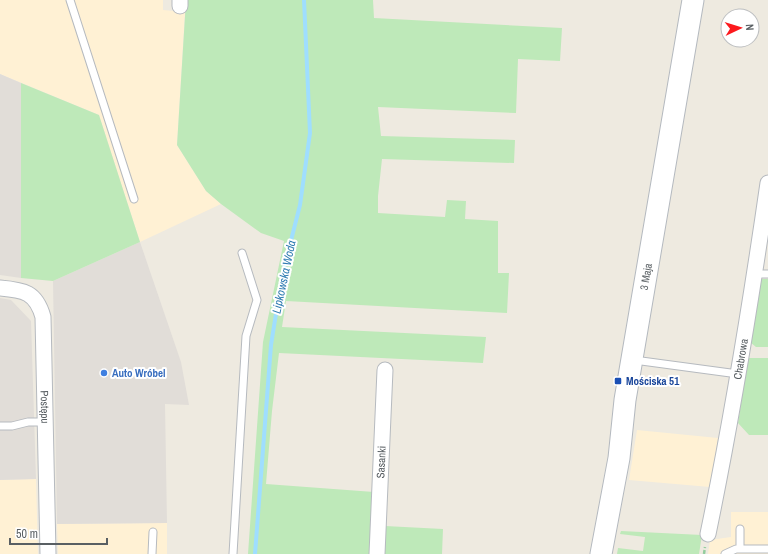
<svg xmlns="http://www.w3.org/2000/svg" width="768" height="554" font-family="'Archivo Narrow',sans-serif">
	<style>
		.commercial { fill: #fff1d4 }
		.industrial { fill: #e1ddd8 }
		.green { fill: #bee9b9 }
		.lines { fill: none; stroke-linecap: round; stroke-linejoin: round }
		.stream { stroke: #9fdeff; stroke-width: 4 }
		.service-casing { stroke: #b6babf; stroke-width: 9 }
		.minor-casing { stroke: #b6babf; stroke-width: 17 }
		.secondary-casing { stroke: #b4b9bf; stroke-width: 23 }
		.path { stroke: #93cd9e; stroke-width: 2.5; stroke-dasharray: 4 2; stroke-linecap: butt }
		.service { stroke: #fff; stroke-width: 7 }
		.minor { stroke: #fff; stroke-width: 15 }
		.secondary { stroke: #fff; stroke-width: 21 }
		.shop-dot { fill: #3f7fe0; stroke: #fff; stroke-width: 1.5 }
		.transit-dot { fill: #1a4fb4; stroke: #fff; stroke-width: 1.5 }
		.labels { text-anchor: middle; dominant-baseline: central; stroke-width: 4; stroke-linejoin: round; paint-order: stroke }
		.street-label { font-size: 11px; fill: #595f63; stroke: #fff }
		.shop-label { font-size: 11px; font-weight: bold; fill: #366cbe; stroke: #fff; text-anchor: start }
		.transit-label { font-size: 11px; font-weight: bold; fill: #164399; stroke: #fff; text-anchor: start }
		.water-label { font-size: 12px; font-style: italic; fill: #307cb2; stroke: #fff }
	</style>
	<rect width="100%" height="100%" fill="#eeeae0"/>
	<!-- commercial -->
	<path class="commercial" d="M0,0h163v10l22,2 -8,133 29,46 15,13 -81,38 -41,-127 -99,-41z
		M637,430l81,8 -8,49 -81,-7z
		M36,479l2,75h-38v-74z
		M731,512h37v42h-60l2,-14 21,-3z
		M167,523v31h-109l-1,-30z"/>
	<!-- industrial -->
	<path class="industrial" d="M0,74l21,9v195l-21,-3z
		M140,242l41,120 8,43 -24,-1 2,119 -110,1 -4,-243z
		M0,298l11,2 20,21 5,158 -36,1z"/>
	<!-- green -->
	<path class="green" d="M186,0h187l1,18 188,10 -2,33 -42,-2 -2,54 -138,-6 3,29 134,4 -1,23 -132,-4 -4,37v17l67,4 2,-17 19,1 -1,18 33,2v52h11l-2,40 -221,-12 -4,26 204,10 -3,26 -204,-10 -7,58 -6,73 108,8 -2,62h-124l15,-212 21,-101 -23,-8 -40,-29 -15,-13 -29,-46z
		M21,83l78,32 41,127 -87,39 -32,-3z
		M761,279h7v68h-12l-6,-5z
		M748,358h20v77h-19l-11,-12z
		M385,526l58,3 -1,25h-59z
		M621,531l81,4 -3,19h-82l1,-6 25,3 2,-14 -25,-3z"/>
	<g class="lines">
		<!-- stream -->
		<path class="stream" d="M255,554l16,-209 11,-69 18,-71 10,-72 -6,-133"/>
		<defs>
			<path id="service" d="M70,0l64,199
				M755,274h13
				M634,360l104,14
				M0,426h12l16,-4h18
				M740,529v20
				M152,554l1,-22
				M233,554l13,-218 11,-36 -15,-47
				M725,554l11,-5h32"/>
			<g id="minor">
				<path d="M180,6v-6"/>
				<path id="s1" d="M0,288c24,2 36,4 43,29l5,237"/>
				<path id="s2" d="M708,534c24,-116 43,-233 60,-351"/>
				<path id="s3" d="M377,554l8,-184"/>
			</g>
			<g id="secondary">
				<path id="s4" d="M601,554l18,-96 6,-58 68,-400"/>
			</g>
		</defs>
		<!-- service casing -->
		<use href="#service" class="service-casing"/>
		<!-- minor casing -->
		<use href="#minor" class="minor-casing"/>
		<!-- secondary casing -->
		<use href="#secondary" class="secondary-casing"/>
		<!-- path -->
		<path class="path" d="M704,554l1,-7"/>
		<!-- service -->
		<use href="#service" class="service"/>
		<!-- minor -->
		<use href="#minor" class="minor"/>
		<!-- secondary -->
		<use href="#secondary" class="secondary"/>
	</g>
	<!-- markers -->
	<circle class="shop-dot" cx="104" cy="373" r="4"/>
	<rect class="transit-dot" x="614" y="377" width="8" height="8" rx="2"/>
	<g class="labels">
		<!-- street labels -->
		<g class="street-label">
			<text stroke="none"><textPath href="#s4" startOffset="281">3 Maja</textPath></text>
			<text stroke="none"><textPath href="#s2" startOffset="178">Chabrowa</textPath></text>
			<text stroke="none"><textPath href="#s1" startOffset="147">Postępu</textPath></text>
			<text stroke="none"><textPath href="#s3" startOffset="92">Sasanki</textPath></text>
		</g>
		<!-- shop labels -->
		<g class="shop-label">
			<text x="112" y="373">Auto Wróbel</text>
		</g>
		<!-- transit labels -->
		<g class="transit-label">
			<text x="626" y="381">Mościska 51</text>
		</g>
		<!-- water labels -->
		<g class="water-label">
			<text transform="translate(284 277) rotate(-78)">Lipkowska Woda</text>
		</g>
	</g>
	<!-- north arrow -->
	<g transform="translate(740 28) rotate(86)"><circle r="19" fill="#ffffff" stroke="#bdbfc1"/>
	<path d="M0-3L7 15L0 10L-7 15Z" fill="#fc191d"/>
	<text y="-6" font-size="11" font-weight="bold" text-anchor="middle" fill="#595f63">N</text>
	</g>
	<!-- scale -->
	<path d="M10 538v6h97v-6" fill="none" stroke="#595f63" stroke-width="2"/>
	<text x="16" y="538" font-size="12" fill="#595f63" stroke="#ffffff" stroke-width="3" paint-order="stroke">50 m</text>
</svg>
